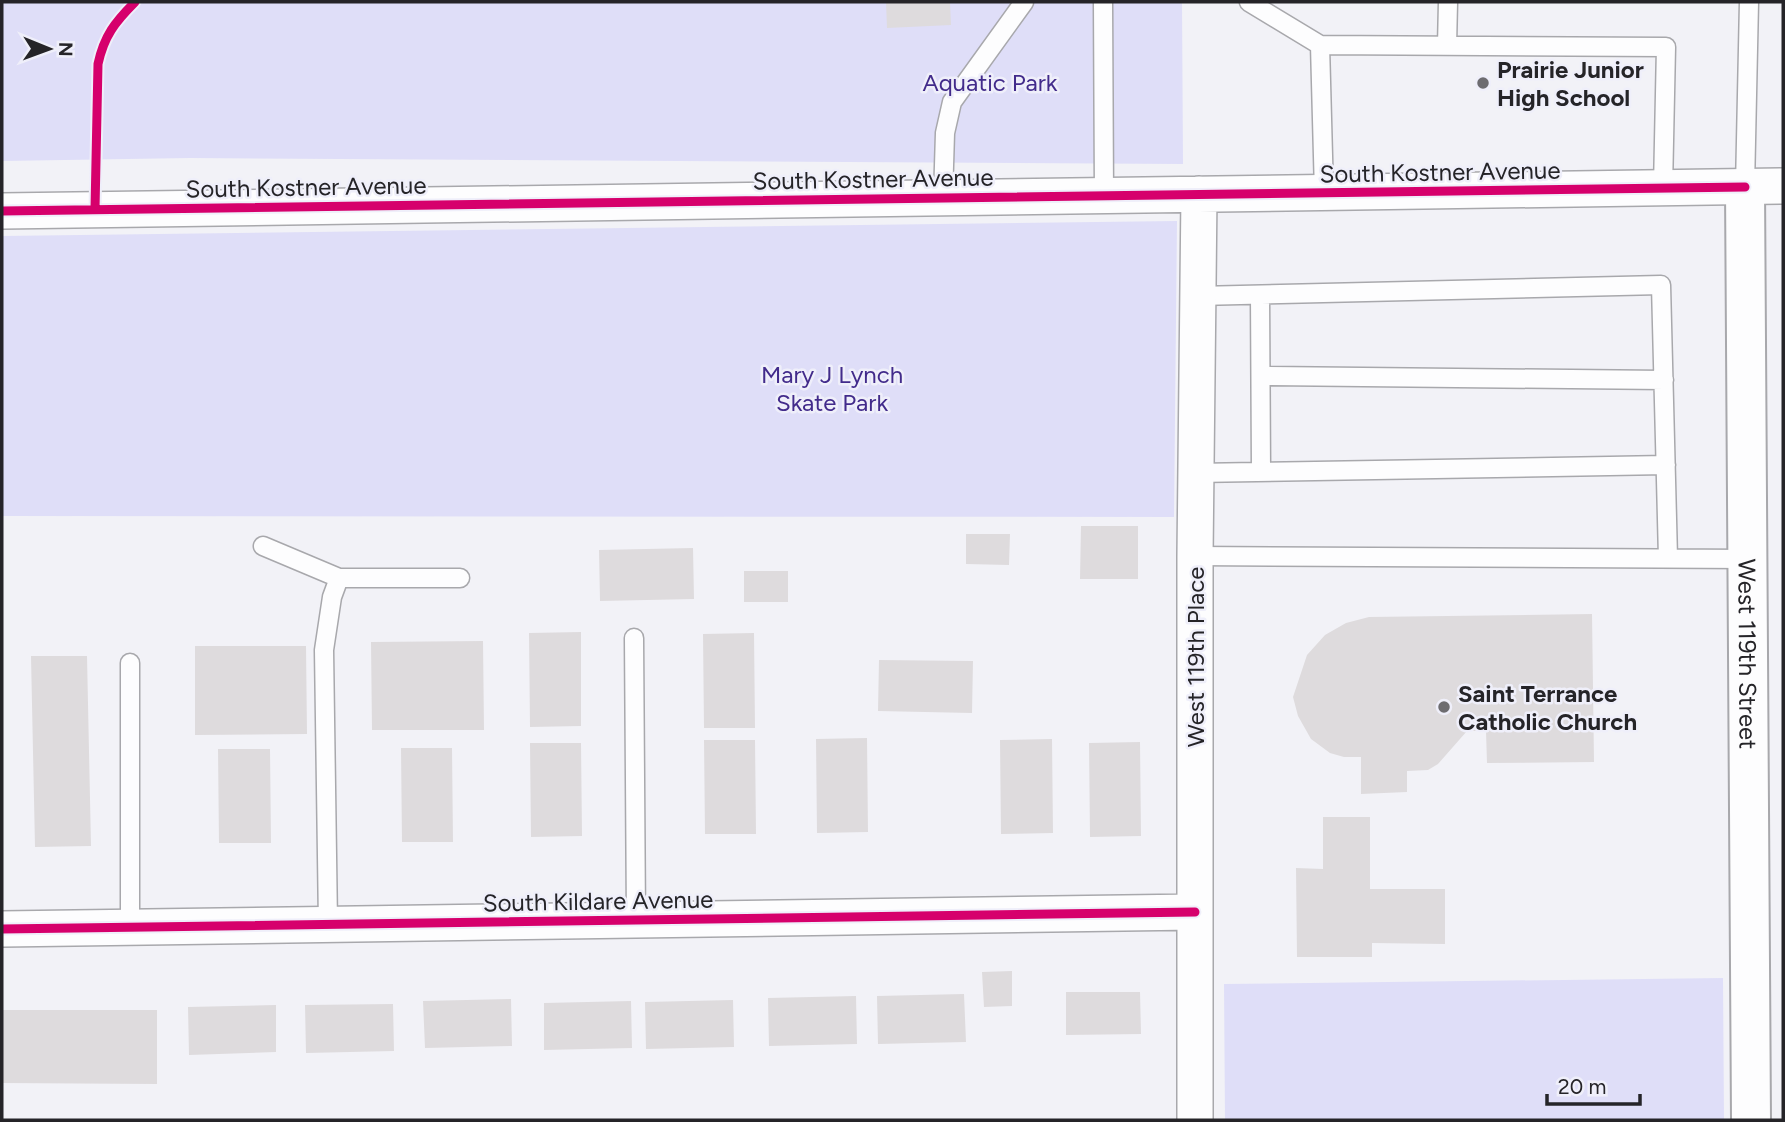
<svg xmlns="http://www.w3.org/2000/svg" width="1785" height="1122" font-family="Figtree,sans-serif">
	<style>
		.green { fill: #dfdef8 }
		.building { fill: #dedbdd }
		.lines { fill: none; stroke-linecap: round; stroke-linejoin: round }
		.service-casing { stroke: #a8a8ac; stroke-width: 21 }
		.minor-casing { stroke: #a8a8ac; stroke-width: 38 }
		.tertiary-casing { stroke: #a8a8ac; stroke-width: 42 }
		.service { stroke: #fdfdfe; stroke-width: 18 }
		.minor { stroke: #fdfdfe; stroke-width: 35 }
		.tertiary { stroke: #fdfdfe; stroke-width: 38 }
		.cycleway-casing { stroke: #efeffa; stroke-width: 13 }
		.cycleway { stroke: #d6006c; stroke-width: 9 }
		.poi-dot { fill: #6d6c70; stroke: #efeffa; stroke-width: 2.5 }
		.labels { text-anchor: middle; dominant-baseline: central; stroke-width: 5; stroke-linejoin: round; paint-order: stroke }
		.poi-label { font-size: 24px; font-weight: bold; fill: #252428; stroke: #efeffa; text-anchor: start }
		.park-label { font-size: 24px; fill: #422b8b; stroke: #efeffa }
		.street-label { font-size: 24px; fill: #252428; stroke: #efeffa }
	</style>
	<rect width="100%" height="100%" fill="#f2f2f7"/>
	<!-- green -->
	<path class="green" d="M2,2h1180l1,162 -993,-6 -188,3z
		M1177,221l-3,296 -1172,-1v-280z
		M1723,978l1,142h-499l-1,-136z"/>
	<!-- building -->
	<path class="building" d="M886,2h64l1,23 -64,3z
		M1081,526h57v53h-58z
		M966,534h44l-1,31 -43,-1z
		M693,548l1,51 -94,2 -1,-51z
		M744,571h44v31h-44z
		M1592,614l2,148 -107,1 -1,-32h-19l-29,33 -10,6 -21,1v21l-46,2v-37h-17l-14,-4 -19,-14 -13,-23 -5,-19 14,-42 18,-20 21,-12 23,-6z
		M581,632v94l-51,1 -1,-94z
		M754,633l1,95h-51l-1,-94z
		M483,641l1,89h-112l-1,-88z
		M195,646h111l1,88 -112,1z
		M31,656h56l4,190 -56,1z
		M879,660l94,1 -1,52 -94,-2z
		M867,738l1,94 -51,1 -1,-94z
		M1052,739l1,94 -52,1 -1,-94z
		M704,740h51l1,94h-51z
		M1140,742l1,94 -51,1 -1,-94z
		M530,743h51l1,93 -51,1z
		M401,748h51l1,94h-51z
		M218,749h52l1,94h-52z
		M1323,817h47v72h75v55l-73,-1v14h-75l-1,-89 27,1z
		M1012,971v35l-28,1 -2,-35z
		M1066,992h74l1,42 -75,1z
		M964,994l2,48 -88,2 -1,-48z
		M856,996l1,48 -88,2 -1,-48z
		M511,999l1,47 -87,2 -2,-47z
		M733,1000l1,47 -88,2 -1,-47z
		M631,1001l1,47 -88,2v-47z
		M393,1004l1,47 -88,2 -1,-48z
		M276,1005v47l-87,3 -1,-48z
		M2,1010h155v74l-155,-1z"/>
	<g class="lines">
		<defs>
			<path id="service" d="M1103,2l1,194
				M1249,2l71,43 4,148
				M1320,45l346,2 -3,141
				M1447,46l1,-44
				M1745,187l4,-185
				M943,198l2,-65 7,-31 72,-100
				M1260,295l1,177
				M1198,296l463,-11 7,273
				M1261,376l403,4
				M1195,473l471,-8
				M263,546l76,32
				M1195,556l554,3
				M634,638l2,282
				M130,663v264
				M328,924l-4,-274 8,-53 7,-19h121"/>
			<path id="minor" d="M2,211l1781,-25
				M2,929l1193,-17
				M1195,1120v-564l4,-362"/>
			<g id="tertiary">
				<path id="s1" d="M1745,187l6,933"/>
			</g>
		</defs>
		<!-- service casing -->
		<use href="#service" class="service-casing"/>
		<!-- minor casing -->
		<use href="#minor" class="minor-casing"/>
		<!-- tertiary casing -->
		<use href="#tertiary" class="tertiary-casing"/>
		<!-- service -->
		<use href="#service" class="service"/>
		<!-- minor -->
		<use href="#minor" class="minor"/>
		<!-- tertiary -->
		<use href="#tertiary" class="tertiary"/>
		<defs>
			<path id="cycleway" d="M95,209l3,-145c6,-28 17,-42 37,-62
				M2,211l1743,-24
				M2,929l1193,-17"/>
		</defs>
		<!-- cycleway casing -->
		<use href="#cycleway" class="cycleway-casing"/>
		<!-- cycleway -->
		<use href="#cycleway" class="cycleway"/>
	</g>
	<!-- markers -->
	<g class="poi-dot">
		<circle cx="1483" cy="83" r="7"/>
		<circle cx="1444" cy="707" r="7"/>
	</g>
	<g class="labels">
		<!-- poi labels -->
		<g class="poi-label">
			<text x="1497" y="69">Prairie Junior<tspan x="1497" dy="28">High School</tspan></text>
			<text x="1458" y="693">Saint Terrance<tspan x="1458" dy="28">Catholic Church</tspan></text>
		</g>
		<!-- park labels -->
		<g class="park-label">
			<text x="990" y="82">Aquatic Park</text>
			<text x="832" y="374">Mary J Lynch<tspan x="832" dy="28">Skate Park</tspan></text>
		</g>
		<!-- street labels -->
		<g class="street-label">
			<text transform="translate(1440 172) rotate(-1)">South Kostner Avenue</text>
			<text transform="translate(873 179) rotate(-1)">South Kostner Avenue</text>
			<text transform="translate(306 187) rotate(-1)">South Kostner Avenue</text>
			<text stroke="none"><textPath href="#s1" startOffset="467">West 119th Street</textPath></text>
			<text transform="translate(1195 657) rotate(-90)">West 119th Place</text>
			<text transform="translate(598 901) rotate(-1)">South Kildare Avenue</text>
		</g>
	</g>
	<!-- border -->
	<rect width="1785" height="1122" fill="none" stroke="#252428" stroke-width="7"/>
	<!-- north arrow -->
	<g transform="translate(49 49) rotate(91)" stroke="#efeffa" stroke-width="5" paint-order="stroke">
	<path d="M0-5L12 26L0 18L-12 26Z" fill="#252428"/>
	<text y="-10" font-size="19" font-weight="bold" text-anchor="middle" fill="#252428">N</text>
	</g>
	<!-- scale -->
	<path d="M1547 1094v10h93v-10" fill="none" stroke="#252428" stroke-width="3.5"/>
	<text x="1558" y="1094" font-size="21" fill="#252428" stroke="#efeffa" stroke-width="5" paint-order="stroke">20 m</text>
</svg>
